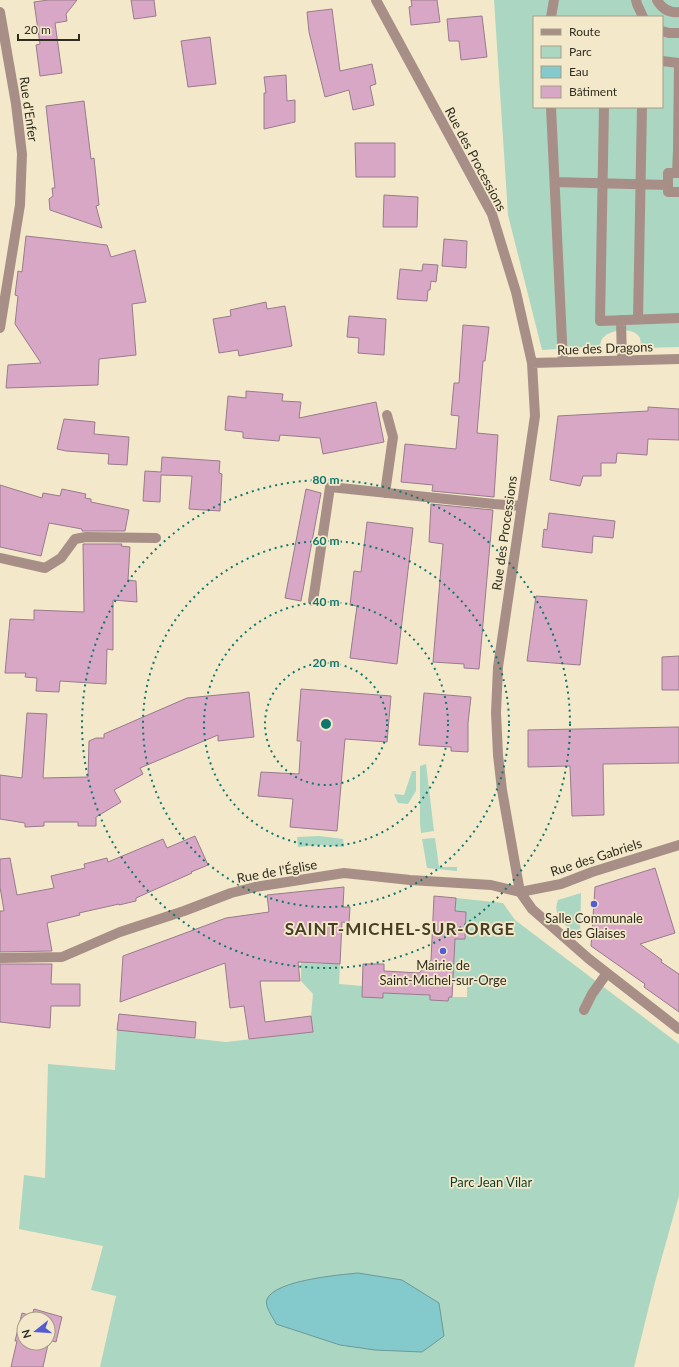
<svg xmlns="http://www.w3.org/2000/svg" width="679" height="1367" font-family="Lato,sans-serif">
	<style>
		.green { fill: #abd6c1; fill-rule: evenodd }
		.water { fill: #84c9cb; stroke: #6b9a98 }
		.building { fill: #d8a7c5; stroke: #987b8c; fill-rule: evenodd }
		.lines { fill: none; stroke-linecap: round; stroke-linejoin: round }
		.minor { stroke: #a78f88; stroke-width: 10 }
		.ring { fill: none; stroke: #0f766e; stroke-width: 2; stroke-dasharray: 2 4 }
		.poi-dot { fill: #545cd3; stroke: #f3e9ca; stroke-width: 1.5 }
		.labels { text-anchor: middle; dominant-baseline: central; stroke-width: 3.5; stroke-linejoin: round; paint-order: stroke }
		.street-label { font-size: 13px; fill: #302c20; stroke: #f3e9ca }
		.poi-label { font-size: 13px; fill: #302c20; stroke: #f3e9ca }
		.park-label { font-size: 13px; fill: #0f3d2b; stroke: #f3e9ca }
		.district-label { font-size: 17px; font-weight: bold; letter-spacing: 1px; fill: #463e24; stroke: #f3e9ca }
		.centre { fill: #0f766e; stroke: #f3e9ca; stroke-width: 2 }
		.ring-label { font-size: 12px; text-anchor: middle; font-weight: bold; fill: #0f766e; stroke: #f3e9ca; stroke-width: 3.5; stroke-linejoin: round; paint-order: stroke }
	</style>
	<rect width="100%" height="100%" fill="#f3e9ca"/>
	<!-- green -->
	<path class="green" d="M494,0h185v347l-38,1c-1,-3 0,-7 -1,-10 -6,-11 -28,-9 -36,-1 -3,2 -3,5 -4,9l-58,4 -34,-135zM534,17h128v90h-128z
		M426,764l8,67 -13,2 -1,-10v-57z
		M412,771h4v20l-8,13 -10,-1 -4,-9 10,1z
		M319,836l24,3 1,8 -21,-2 -25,2 -1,-10z
		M435,838l4,29h18v4l-30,-3 -5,-29z
		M581,893v1l-1,44c-12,-11 -29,-20 -22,-38z
		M456,898l47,5 12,17 164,124v152l-24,86 -21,85h-534l16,-71 -25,-6 12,-44 -84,-17 5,-54 21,3 3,-114 67,6 2,-40 109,12 87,-10 -2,-16 2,-22 -12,-13v-18l39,1 -1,20 24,2 20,12v-5l47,2v5l18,1 1,-4h18v-14l-14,-1 2,-43h10l1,-27 -11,-1z"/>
	<!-- water -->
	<path class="water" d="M358,1273l44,7 37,23 5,33 -22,16 -47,-2 -35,-5 -64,-21c-3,-7 -12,-18 -9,-25 9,-19 72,-24 91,-26z"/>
	<!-- building -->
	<path class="building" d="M48,0h29l-11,14 1,7 -12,2 7,50 -22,3 -4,-31 4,-1 -6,-42z
		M131,0h23l2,16 -22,3z
		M411,0h26l3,22 -29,3 -2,-18 3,-1z
		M332,9l8,62 32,-7 4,20 -6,2 4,19 -21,5 -4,-20 -24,7 -16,-65 -2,-20z
		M482,16l5,41 -26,3 -2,-19h-10l-2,-22z
		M210,37l6,47 -28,3 -7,-46z
		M286,75l1,26 8,-1v22l-31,7v-36h2l-2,-16z
		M84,101l7,58 3,-1 5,47 -3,1 6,22 -52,-18 -1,-11 4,-3 -1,-8h3l-9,-82z
		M355,143h40v34h-39z
		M384,195l34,2 -1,30h-34z
		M26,236l81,9 4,12 24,-7 11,52 -14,2 4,51 -37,4 -1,26 -92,3 2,-23 33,-2 -26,-39 3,-28 -3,-1 3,-24 4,1z
		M444,239l23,2 -1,27 -24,-2z
		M423,264l15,1 -2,17 -5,-1 -1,9h-2l-1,11 -30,-2 3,-30 22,2z
		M266,302l1,7 18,-3 7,40 -53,10 -1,-6 -19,3 -6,-34 18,-3 -1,-6z
		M349,316l37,3 -2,36 -26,-2 1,-15 -12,-1z
		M463,325l26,2 -4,34h-2l-6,72 21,2 -4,62 -62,-6 1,-6 -32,-3 4,-38 51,5 3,-33 -8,-1 3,-32h5z
		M246,391l37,3 -1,7 19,1 -2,16 77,-16 8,40 -61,12 -3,-16 -40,-3 -1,6 -36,-3v-6l-18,-2 3,-34 18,2z
		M648,407l31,2v31l-31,-1 -1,16 -30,-2 -1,10h-15v13h-18l-3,10 -30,-6 8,-64 90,-5z
		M64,419l31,3 -1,12 35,3 -2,28 -19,-1 1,-10 -43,-3 -9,-2z
		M162,457l58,4 -1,12 3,1 -2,37 -31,-2 3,-33 -31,-1 -1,27 -17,-1 2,-30 16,1z
		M0,485l42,13 1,-5 17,3 2,-7 24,5 -1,4 6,1v3l38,8 -4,21h-43v-2l-33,-6 -8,33 -41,-9z
		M306,489l15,4 -20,108 -16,-3z
		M431,504l62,6 -14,159 -15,-1v-4l-31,-2 10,-118 -14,-2z
		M549,513l66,8 -2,17 -20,-2 -1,17 -50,-6 2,-18 3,1z
		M367,522l46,6 -16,136 -47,-6 7,-52 -7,-1 4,-34 7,1z
		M83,544h39l-1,2 9,1 -2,33 8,1 1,21 -24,-2v50l-6,-1 -1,35 -46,-3 -1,11 -23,-1 1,-13 -12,-1 1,-4h-21l5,-54 24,1v-10l50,2z
		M536,596l51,4 -7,65 -53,-4z
		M679,656v34h-17v-33z
		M301,689l90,7 -4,46 -42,-3 -8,92 -47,-4 3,-28 -35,-3 3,-24 38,2 2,-33h-4z
		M249,692l5,45 -36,4v-6l-78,33 3,6 -29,16 7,12 -25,15v9h-18v-4h-34v4l-19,1v-4l-25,-4v-44l22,3 5,-65 20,1 -4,64 45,-1 1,-36 7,-3h8v-4l83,-36z
		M424,693l47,4 -3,26v29l-17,-1v-4l-32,-2z
		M679,727v36l-76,1 1,51 -32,1 -2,-50 -42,1v-37z
		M195,836l13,29 -17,7 1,1 -56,25v3l-17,4v-1l-40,9 1,2 -33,8 5,28 -52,1v-41h4l-4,-24v-28l10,-1 7,37 37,-7 -3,-12 34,-8 -1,-4 23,-6 1,4 55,-23 4,9z
		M655,868l20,65 -35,11 22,16 -1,2 18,12v38l-35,-25 1,-3 -54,-38 4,-59z
		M344,887l-1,20h7l-1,16 -7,-1 -2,42 -42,-2 2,19h-40l5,41 46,-6 2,16 -64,7 -5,-33 -14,2 -5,-45 -105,39 3,-46 103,-38 43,-6 -2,-17z
		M434,896l22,2 -1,13 11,1 -1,27h-10l-3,58h-3l-1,4 -18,-1v-5l-47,-2v5l-21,-1 1,-33h21v7l35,2 12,-13z
		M0,964h52l-1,20h29v22h-29l-1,22 -50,-6z
		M119,1014l77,8 -1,16 -78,-8z
		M34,1309l28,8 -6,25 -7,-2 -6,27h-32l6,-26h-2l7,-28 10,3zM24,1319h24v24h-24z"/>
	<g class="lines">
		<!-- minor -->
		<path class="minor" d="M376,0l116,214 24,78 16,71 3,53 -37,251 -2,46 2,42 4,35 18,102 12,17 57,50 90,70
			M636,0l1,4 6,13
			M657,0c5,9 12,13 22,12
			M0,12l16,92 6,50 -2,51 -20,123
			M551,17l3,-17
			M662,31l7,2h10
			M662,61l17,2
			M551,107l12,255
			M604,107l-4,214 79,-3
			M678,150l1,-87
			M677,173l1,-23h1
			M679,173h-11v19h11
			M555,182l113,3
			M638,319l4,-212
			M621,320l1,40
			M532,363l147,-4
			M385,493l8,-56 -6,-22
			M0,558l45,10 16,-10 14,-19 11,-2 70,1
			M313,601l17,-114 164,17 27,2
			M0,958l62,-1 58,-25 64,-21 47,-18 24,-6 89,-14 66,7 81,5 29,7 41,-8 31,-12 87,-27
			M584,1010l8,-16 15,-21"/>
	</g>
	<!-- distance rings -->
	<g class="ring">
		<circle cx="326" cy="724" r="61"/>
		<circle cx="326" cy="724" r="122"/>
		<circle cx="326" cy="724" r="183"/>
		<circle cx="326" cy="724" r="244"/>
	</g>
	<!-- markers -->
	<g class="poi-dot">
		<circle cx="594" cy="904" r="4"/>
		<circle cx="443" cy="951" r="4"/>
	</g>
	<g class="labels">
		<!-- street labels -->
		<g class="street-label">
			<text transform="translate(29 109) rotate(82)">Rue d'Enfer</text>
			<text transform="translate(476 159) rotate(62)">Rue des Processions</text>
			<text transform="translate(605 348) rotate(-2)">Rue des Dragons</text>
			<text transform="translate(504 533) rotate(-82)">Rue des Processions</text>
			<text transform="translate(596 857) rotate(-18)">Rue des Gabriels</text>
			<text transform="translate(277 871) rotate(-10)">Rue de l'Église</text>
		</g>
		<!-- poi labels -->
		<g class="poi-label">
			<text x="594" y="918">Salle Communale<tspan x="594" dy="15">des Glaises</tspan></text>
			<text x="443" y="965">Mairie de<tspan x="443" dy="15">Saint-Michel-sur-Orge</tspan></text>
		</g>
		<!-- park labels -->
		<g class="park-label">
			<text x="491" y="1182">Parc Jean Vilar</text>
		</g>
		<!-- district labels -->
		<g class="district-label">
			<text x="400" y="928">SAINT-MICHEL-SUR-ORGE</text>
		</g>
	</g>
	<circle cx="326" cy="724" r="6" class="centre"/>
	<g class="ring-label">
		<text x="326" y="484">80 m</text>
		<text x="326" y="545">60 m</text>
		<text x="326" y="606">40 m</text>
		<text x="326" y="667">20 m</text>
	</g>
	<!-- legend -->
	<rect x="533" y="16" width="130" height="92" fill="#f3e9ca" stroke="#a59d86"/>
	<rect x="541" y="29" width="20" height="6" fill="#a78f88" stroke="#a59d86"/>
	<text x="569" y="36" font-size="12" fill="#302c20">Route</text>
	<rect x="541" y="46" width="20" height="12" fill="#abd6c1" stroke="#a59d86"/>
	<text x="569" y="56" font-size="12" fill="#302c20">Parc</text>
	<rect x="541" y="66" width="20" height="12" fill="#84c9cb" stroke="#a59d86"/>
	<text x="569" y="76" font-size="12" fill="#302c20">Eau</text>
	<rect x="541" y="86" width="20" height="12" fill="#d8a7c5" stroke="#a59d86"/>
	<text x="569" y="96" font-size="12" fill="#302c20">Bâtiment</text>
	<!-- north arrow -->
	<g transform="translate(36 1331) rotate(253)"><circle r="19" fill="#f3e9ca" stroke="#a59d86"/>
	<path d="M0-3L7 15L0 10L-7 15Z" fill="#545cd3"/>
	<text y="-6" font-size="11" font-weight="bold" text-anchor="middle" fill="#302c20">N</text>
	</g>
	<!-- scale -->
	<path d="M18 34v6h61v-6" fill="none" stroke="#302c20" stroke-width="2"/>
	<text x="24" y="34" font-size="12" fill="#302c20" stroke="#f3e9ca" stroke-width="3" paint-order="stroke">20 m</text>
</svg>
